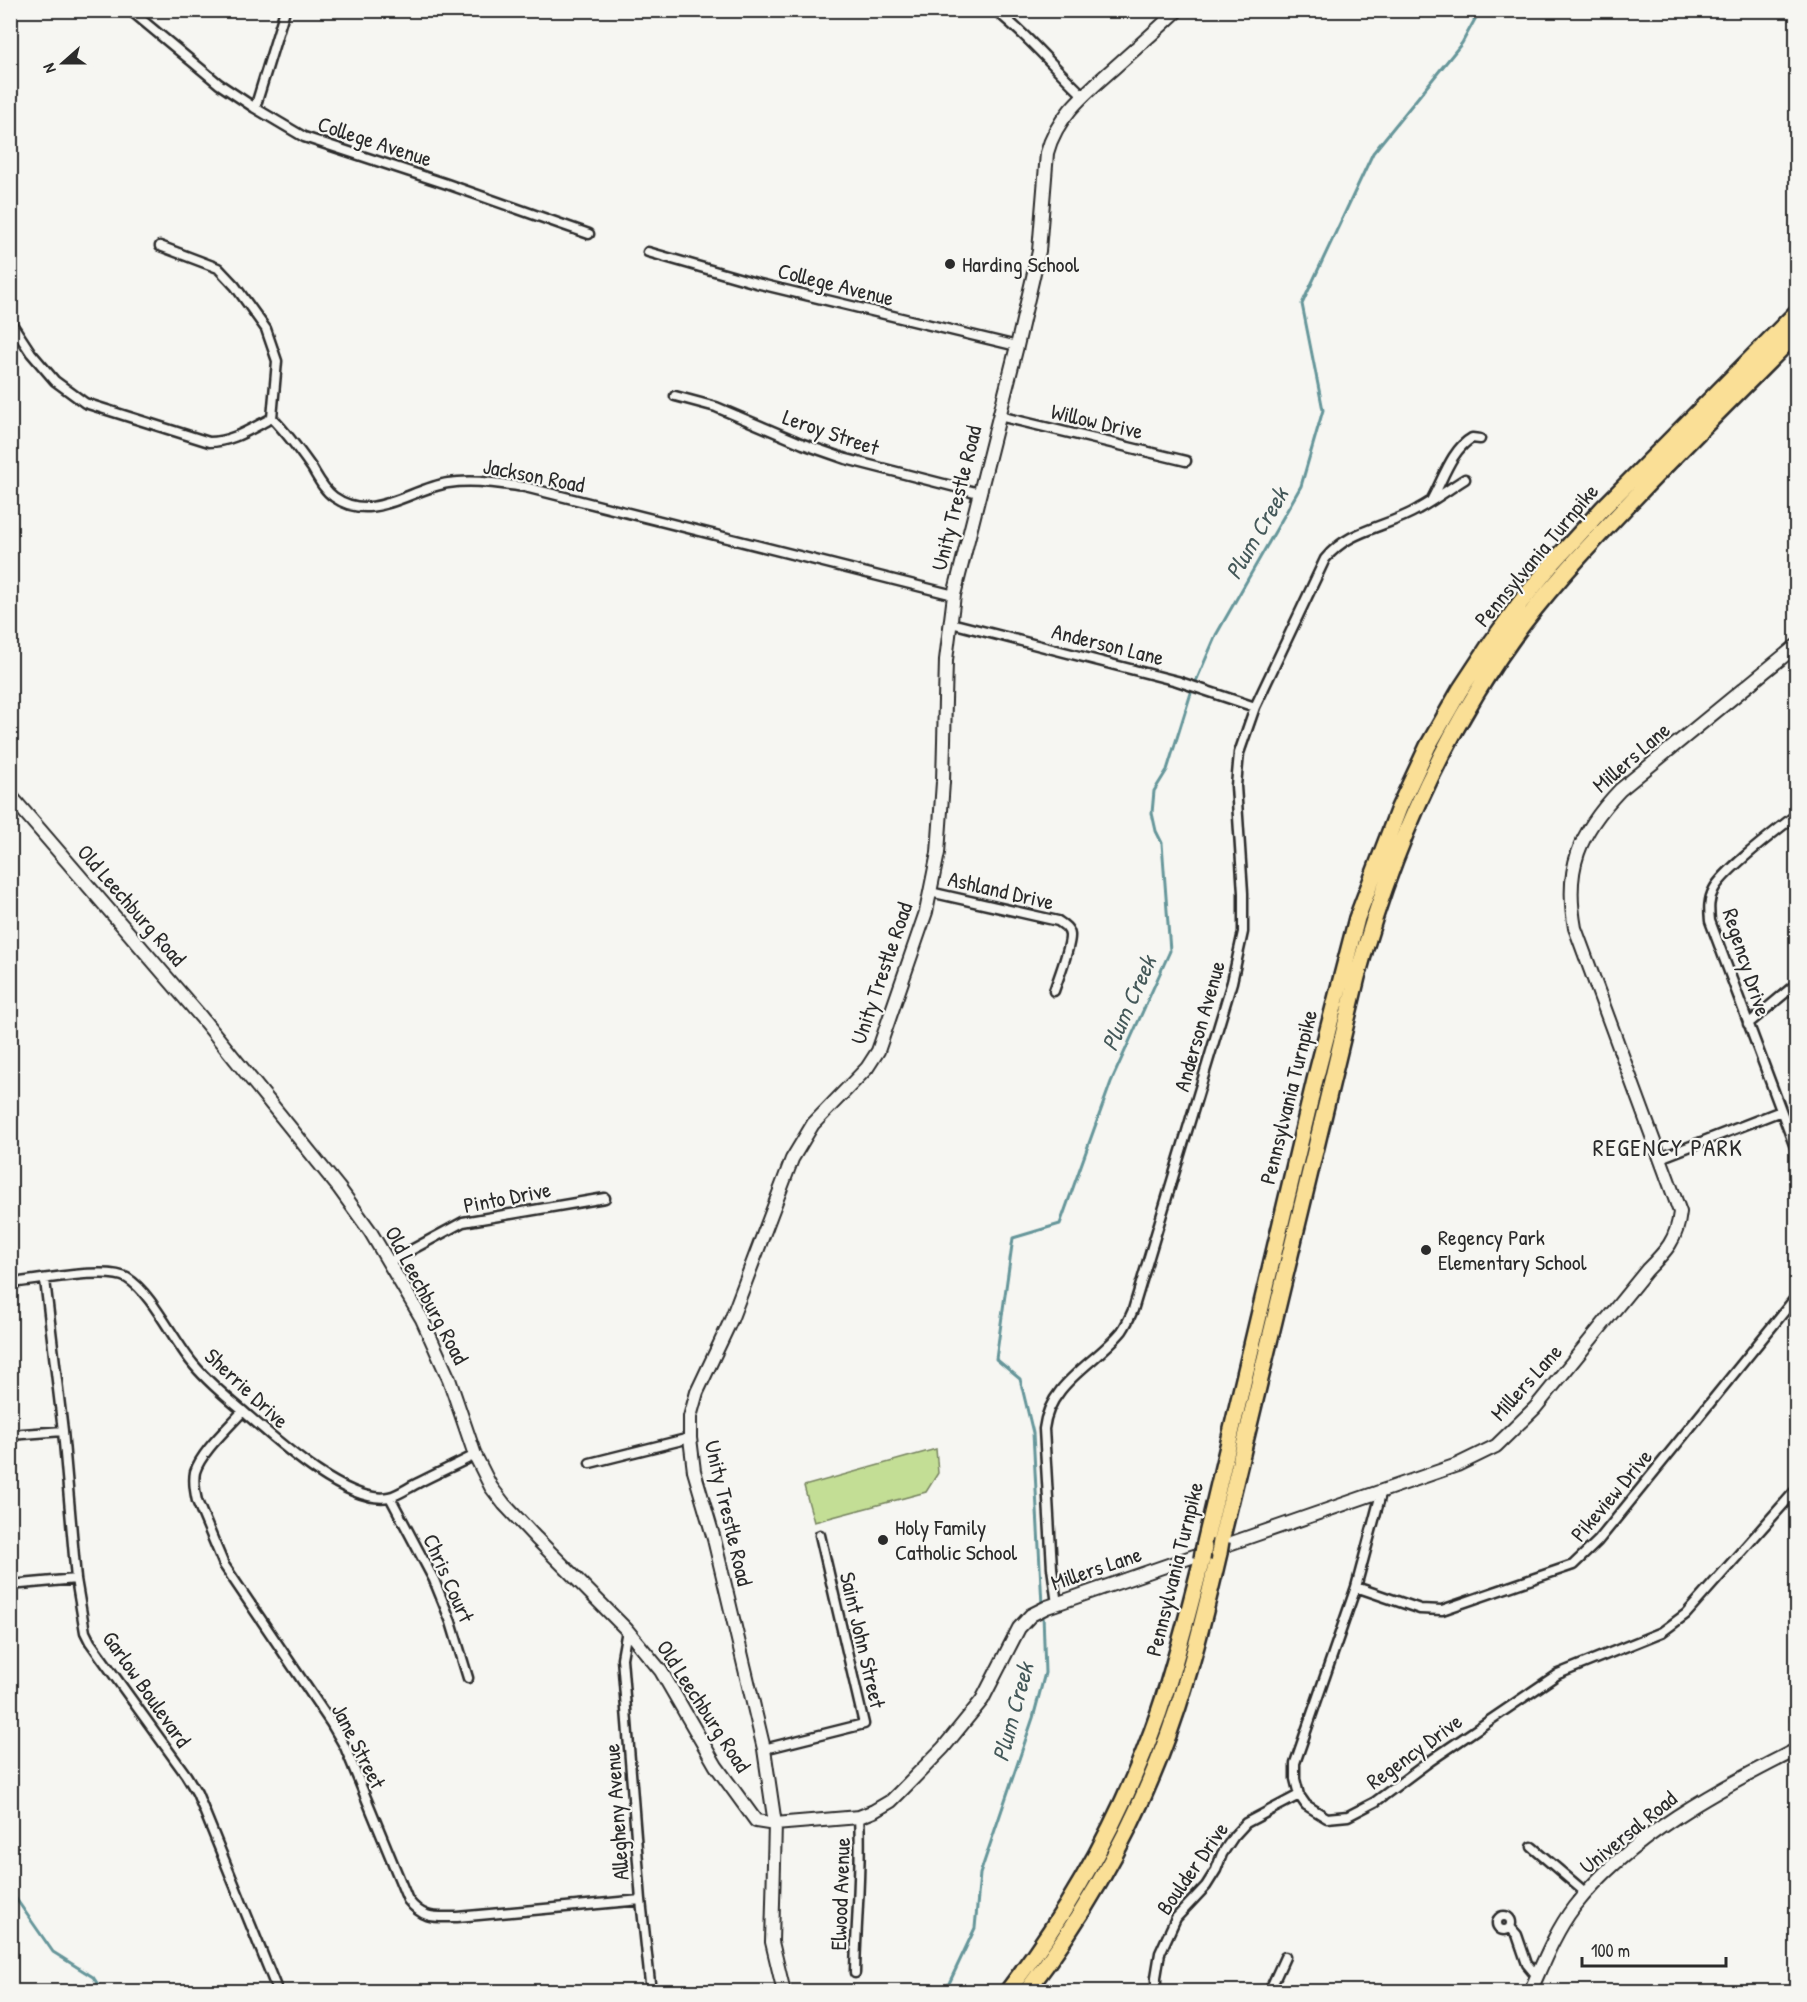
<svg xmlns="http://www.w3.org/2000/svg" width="1807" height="2002" font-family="'Patrick Hand',sans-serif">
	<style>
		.green { fill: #c3de95; stroke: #778460; stroke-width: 1.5 }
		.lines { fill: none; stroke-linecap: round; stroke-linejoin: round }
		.stream { stroke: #66969a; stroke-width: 3 }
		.street-casing { stroke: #2b2b2b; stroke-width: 13 }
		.secondary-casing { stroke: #2b2b2b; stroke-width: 16 }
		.highway-casing { stroke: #2b2b2b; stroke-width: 20 }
		.street { stroke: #f6f6f2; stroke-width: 8 }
		.secondary { stroke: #f6f6f2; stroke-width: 12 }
		.highway { stroke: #fadf96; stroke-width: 15 }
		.highway-bridge-casing { stroke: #2b2b2b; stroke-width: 20; stroke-linecap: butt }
		.highway-bridge { stroke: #fadf96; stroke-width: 15 }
		.poi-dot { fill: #2b2b2b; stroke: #f6f6f2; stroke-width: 2 }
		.labels { text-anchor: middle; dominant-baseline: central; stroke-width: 4.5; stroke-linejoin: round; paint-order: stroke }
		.street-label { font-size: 22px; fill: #2b2b2b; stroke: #f6f6f2 }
		.poi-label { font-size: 22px; fill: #2b2b2b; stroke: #f6f6f2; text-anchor: start }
		.water-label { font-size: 24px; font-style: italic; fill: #445859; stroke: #f6f6f2 }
		.neighbourhood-label { font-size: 24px; letter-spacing: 1.5px; fill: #2b2b2b; stroke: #f6f6f2 }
	</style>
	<rect width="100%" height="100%" fill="#f6f6f2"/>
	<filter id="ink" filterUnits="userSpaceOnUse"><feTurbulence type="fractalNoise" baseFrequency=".0167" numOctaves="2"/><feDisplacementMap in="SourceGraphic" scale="12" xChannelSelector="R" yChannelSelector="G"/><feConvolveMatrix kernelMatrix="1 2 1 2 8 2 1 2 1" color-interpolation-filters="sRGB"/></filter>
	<g filter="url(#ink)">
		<!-- green -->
		<path class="green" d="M936,1449l2,24 -12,19 -112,30 -10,-36z"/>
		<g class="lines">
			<!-- stream -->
			<path class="stream" d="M1042,1605l-9,-172 -13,-54 -24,-20 17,-121 47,-14 51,-142 59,-131 -8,-108 -6,-12 -4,-18 2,-22 13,-21 24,-77 25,-58 85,-149 22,-76 -21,-106 71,-151 89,-110 18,-33
				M10,1890l43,62 40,25 10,15
				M945,1992l30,-64 5,-54 53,-156 12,-45 -2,-59"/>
			<defs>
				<path id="street" d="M130,10l89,74 36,24 49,29 143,47 142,50
					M995,10c33,25 58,57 88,85
					M255,108l30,-98
					M160,246l58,22 17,18 31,43 11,32 -5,57
					M648,252l108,31 261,63
					M10,321l21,32 24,28 30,22 124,39c23,0 43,-14 63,-24
					M675,396l41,11 87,37 43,15 133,34
					M999,416l187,45
					M272,418c15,15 28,33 40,50 6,10 12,22 22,29 38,27 76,-8 114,-14 27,-4 51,1 77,4l429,108
					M1432,499c11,-20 20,-50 40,-61l8,1
					M951,623l226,58 78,26
					M1796,815c-19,15 -72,55 -82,74 -6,11 -5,21 -4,32l86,229
					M930,892l128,29c6,4 11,7 12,14 1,11 -12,44 -16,56
					M1748,1024l48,-40
					M1660,1158l121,-47
					M389,1262l74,-40 142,-24
					M45,1280l18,151 13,148 9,53 5,10 96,133 11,18 81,199
					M10,1283c26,-2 98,-17 117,-5 25,15 47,64 67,87 14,17 32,32 49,46 31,27 103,94 146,86 10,-2 20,-10 29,-14 19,-10 38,-18 57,-28
					M243,1411c-14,16 -42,41 -48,61 -2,10 0,20 2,29l27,64 107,158 14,24 63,153c16,20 27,17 49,17l184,-17
					M10,1435l53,-4
					M590,1463l100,-25
					M1382,1490l-26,97 -61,176v16l4,16 7,10 21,13 21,-2 27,-14 55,-41 128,-87 104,-42 24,-18 110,-124
					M390,1497l44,83 17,42 17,56
					M10,1585l66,-6
					M1356,1587l64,22 22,1 131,-45 25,-24 198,-244
					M1057,1604l-5,-36 -8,-139c5,-46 51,-65 78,-98 4,-6 8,-14 11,-21l99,-328 11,-50v-39l-7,-107 3,-33 16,-46 70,-148c24,-30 61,-31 93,-50 16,-9 31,-20 47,-30
					M627,1630l-5,28 19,242 10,92
					M1796,1721v-1
					M764,1749l100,-25 -44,-189
					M1532,1847l54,46
					M1497 1923a7 7 0 1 1 14 0a7 7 0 1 1-14 0Z
					M1510,1927l7,8 10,29 10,12
					M855,1973c1,-52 7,-104 4,-156
					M1156,1992v-15l4,-24 16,-35 30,-32 10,-16 6,-16 12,-18 12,-13 53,-28
					M1269,1992l16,-35"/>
				<path id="secondary" d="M10,795l191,222 138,171 31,43 52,88 27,60 26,76 16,32 13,17 32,34 91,92 34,41 55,95 40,55 19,3 84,-7 15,-6 17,-10 9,-9 43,-44 39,-48 37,-72 12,-13 16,-8 410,-142 39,-19 39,-38 112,-138c19,-19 30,-30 33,-58l-105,-284c-11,-60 4,-95 45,-138l176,-144
					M784,1992l-12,-50 3,-118 -11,-75 -50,-210 -20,-68 -4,-33v-21l7,-25 34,-72 61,-161 21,-35 54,-56 11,-17 48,-139 12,-59 5,-71 3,-122 8,-65 63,-249 22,-95 8,-98c10,-38 40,-61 68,-86 21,-19 42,-37 63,-57
					M1530,1992c13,-29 25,-60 44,-85 54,-70 146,-119 222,-157"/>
				<path id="highway" d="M1221,1541l136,-564c34,-126 87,-246 165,-352 36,-47 77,-90 118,-133 51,-53 104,-106 156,-158
					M1204,1547l111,-467 42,-162 42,-110 29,-62 32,-56 31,-47 29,-40 32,-39 51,-56 193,-195
					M1007,1992c65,-85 117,-179 152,-280 17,-50 30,-101 43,-153
					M1026,1992c71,-93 127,-199 160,-311 13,-42 23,-85 33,-128"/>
			</defs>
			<!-- street casing -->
			<use href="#street" class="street-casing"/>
			<!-- secondary casing -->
			<use href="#secondary" class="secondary-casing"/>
			<!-- highway casing -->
			<use href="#highway" class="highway-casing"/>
			<!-- street -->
			<use href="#street" class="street"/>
			<!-- secondary -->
			<use href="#secondary" class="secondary"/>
			<!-- highway -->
			<use href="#highway" class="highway"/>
			<defs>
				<path id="highway-bridge" d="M1219,1553l2,-12
					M1202,1559l2,-12"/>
			</defs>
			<!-- highway-bridge casing -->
			<use href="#highway-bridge" class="highway-bridge-casing"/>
			<!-- highway-bridge -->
			<use href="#highway-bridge" class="highway-bridge"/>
		</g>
	</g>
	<!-- markers -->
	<g class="poi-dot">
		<circle cx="950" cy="264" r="6"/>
		<circle cx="1426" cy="1250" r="6"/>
		<circle cx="883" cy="1540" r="6"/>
	</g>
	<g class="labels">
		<!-- street labels -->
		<g class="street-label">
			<text transform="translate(375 141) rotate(18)">College Avenue</text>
			<text transform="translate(836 284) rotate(14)">College Avenue</text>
			<text transform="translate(1097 421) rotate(13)">Willow Drive</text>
			<text transform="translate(831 432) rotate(19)">Leroy Street</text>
			<text transform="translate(534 475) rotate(11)">Jackson Road</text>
			<text transform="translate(956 498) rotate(-76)">Unity Trestle Road</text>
			<text transform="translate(1536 555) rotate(-50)">Pennsylvania Turnpike</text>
			<text transform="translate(1108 644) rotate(14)">Anderson Lane</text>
			<text transform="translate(1631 757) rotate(-41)">Millers Lane</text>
			<text transform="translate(1001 890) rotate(13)">Ashland Drive</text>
			<text transform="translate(132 905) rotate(49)">Old Leechburg Road</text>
			<text transform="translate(1747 962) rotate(72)">Regency Drive</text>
			<text transform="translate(881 973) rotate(-71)">Unity Trestle Road</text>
			<text transform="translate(1199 1026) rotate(-74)">Anderson Avenue</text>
			<text transform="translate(1288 1097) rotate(-76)">Pennsylvania Turnpike</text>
			<text transform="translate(507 1197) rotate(-11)">Pinto Drive</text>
			<text transform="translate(427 1295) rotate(62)">Old Leechburg Road</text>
			<text transform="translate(1526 1382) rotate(-48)">Millers Lane</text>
			<text transform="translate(247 1388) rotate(43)">Sherrie Drive</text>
			<text transform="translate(1611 1495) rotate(-50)">Pikeview Drive</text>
			<text transform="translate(729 1513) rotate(77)">Unity Trestle Road</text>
			<text transform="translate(1096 1568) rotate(-19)">Millers Lane</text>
			<text transform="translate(1174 1569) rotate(-76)">Pennsylvania Turnpike</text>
			<text transform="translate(449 1578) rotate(66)">Chris Court</text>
			<text transform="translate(863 1640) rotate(77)">Saint John Street</text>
			<text transform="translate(147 1689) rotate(55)">Garlow Boulevard</text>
			<text transform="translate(704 1706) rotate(57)">Old Leechburg Road</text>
			<text transform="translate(359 1746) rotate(63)">Jane Street</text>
			<text transform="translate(1414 1751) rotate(-36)">Regency Drive</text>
			<text transform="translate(616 1812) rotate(-94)">Allegheny Avenue</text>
			<text transform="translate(1628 1832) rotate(-39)">Universal Road</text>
			<text transform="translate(1192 1868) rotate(-55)">Boulder Drive</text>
			<text transform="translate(840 1894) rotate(-88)">Elwood Avenue</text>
		</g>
		<!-- poi labels -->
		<g class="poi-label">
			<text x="962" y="264">Harding School</text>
			<text x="1438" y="1237">Regency Park<tspan x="1438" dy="25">Elementary School</tspan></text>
			<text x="895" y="1527">Holy Family<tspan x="895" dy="25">Catholic School</tspan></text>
		</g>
		<!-- water labels -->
		<g class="water-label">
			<text transform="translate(1256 533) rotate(-60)">Plum Creek</text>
			<text transform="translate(1128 1003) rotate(-66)">Plum Creek</text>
			<text transform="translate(1012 1712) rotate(-75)">Plum Creek</text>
		</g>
		<!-- neighbourhood labels -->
		<g class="neighbourhood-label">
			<text x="1668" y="1147">REGENCY PARK</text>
		</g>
	</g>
	<!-- margin -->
	<rect width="1807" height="2002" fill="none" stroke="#f6f6f2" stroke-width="36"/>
	<rect x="18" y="18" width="1771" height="1966" fill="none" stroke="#2b2b2b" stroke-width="2" filter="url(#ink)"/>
	<!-- north arrow -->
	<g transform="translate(63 63) rotate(249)" stroke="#f6f6f2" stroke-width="4.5" paint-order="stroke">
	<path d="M0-4.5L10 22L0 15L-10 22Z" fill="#2b2b2b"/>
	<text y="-9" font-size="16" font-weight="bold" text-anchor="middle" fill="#2b2b2b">N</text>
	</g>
	<!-- scale -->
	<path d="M1582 1957v9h144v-9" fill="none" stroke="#2b2b2b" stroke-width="3"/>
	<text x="1591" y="1957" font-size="18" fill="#2b2b2b" stroke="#f6f6f2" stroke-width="4.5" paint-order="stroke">100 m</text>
</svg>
